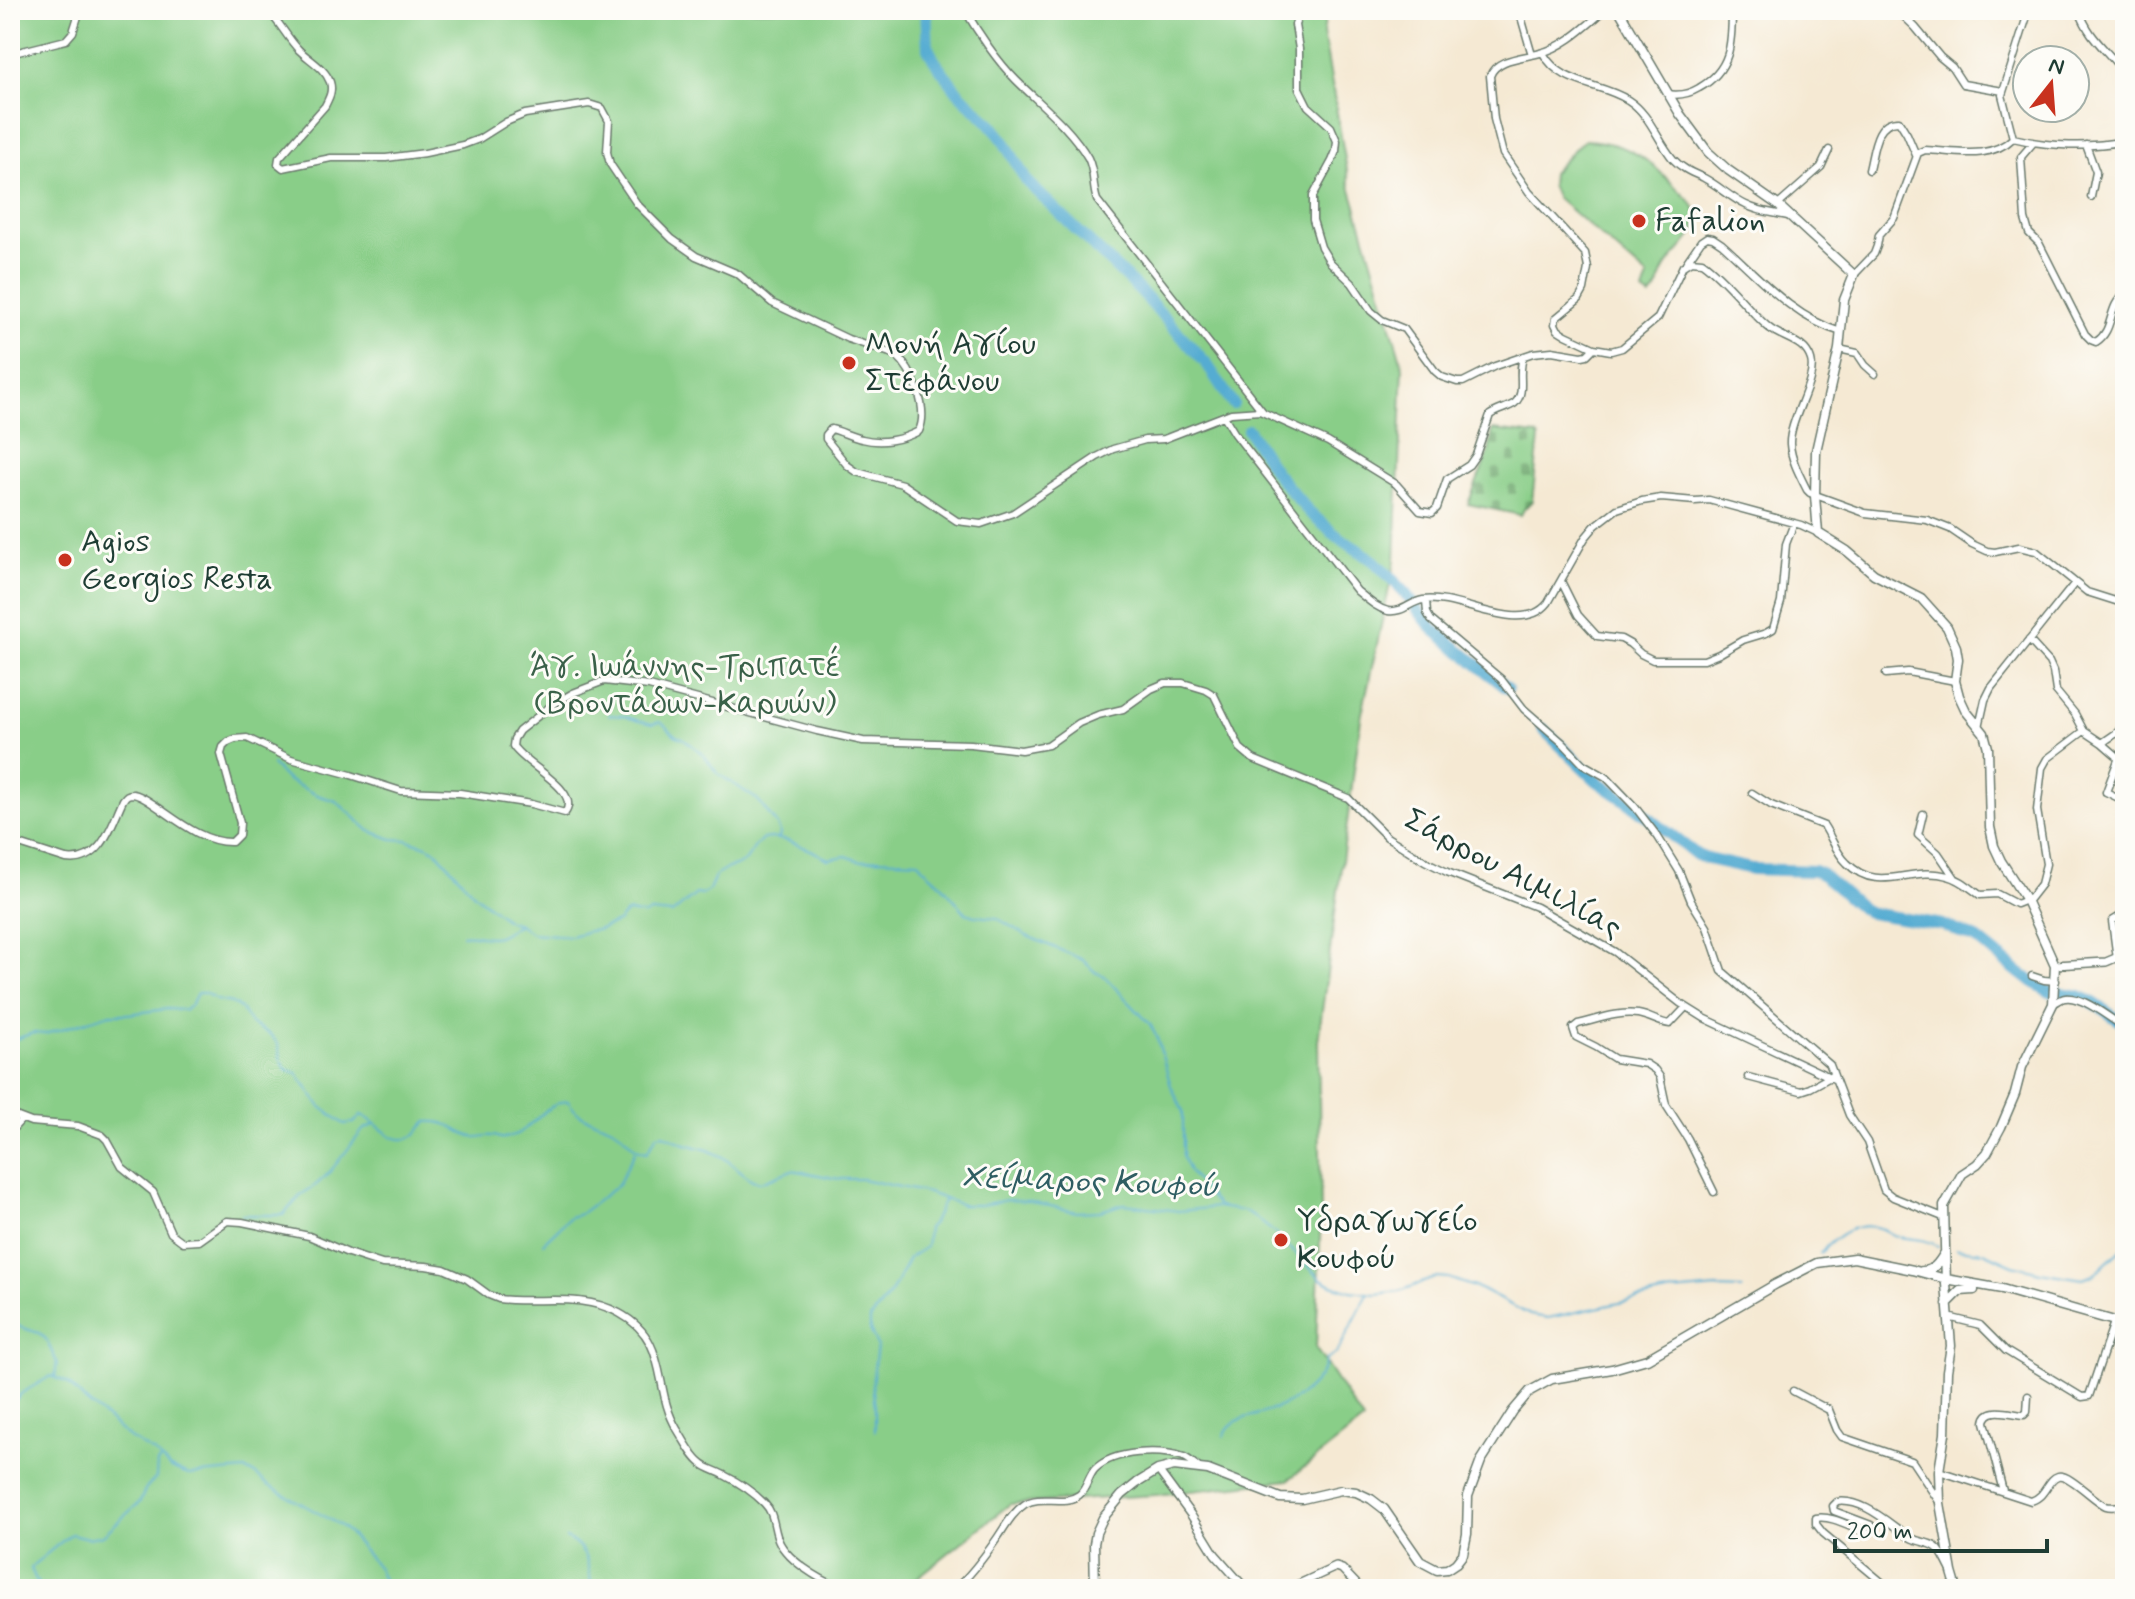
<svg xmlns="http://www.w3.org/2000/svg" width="2135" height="1599" font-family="Mynerve,sans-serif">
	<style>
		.green { fill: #89ce88; stroke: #54865e; stroke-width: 2 }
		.cemetery { fill: url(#cemetery-stones); stroke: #54865e; stroke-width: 2 }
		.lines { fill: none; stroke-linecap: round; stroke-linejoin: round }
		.stream { stroke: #55acd2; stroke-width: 2 }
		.river { stroke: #55acd2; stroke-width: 12 }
		.minor-casing { stroke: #6a796c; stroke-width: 9 }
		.tertiary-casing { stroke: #6a796c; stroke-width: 10 }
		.secondary-casing { stroke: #6a796c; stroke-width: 11 }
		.minor { stroke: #fff; stroke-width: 6 }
		.tertiary { stroke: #fff; stroke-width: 7 }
		.secondary { stroke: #fff; stroke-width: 8 }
		.poi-dot { fill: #c8321e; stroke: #fdfcf7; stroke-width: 3 }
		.labels { text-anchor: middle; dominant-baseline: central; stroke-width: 6; stroke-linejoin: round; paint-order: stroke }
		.poi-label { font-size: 32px; fill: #1f3d34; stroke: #fdfcf7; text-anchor: start }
		.park-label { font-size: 32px; fill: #3a6149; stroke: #fdfcf7 }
		.street-label { font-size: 32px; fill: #1f3d34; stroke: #fdfcf7 }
		.water-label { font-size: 34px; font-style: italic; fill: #2f5e63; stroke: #fdfcf7 }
	</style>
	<defs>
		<pattern id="cemetery-stones" width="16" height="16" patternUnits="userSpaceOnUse" patternTransform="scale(2)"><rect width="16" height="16" fill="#89ce88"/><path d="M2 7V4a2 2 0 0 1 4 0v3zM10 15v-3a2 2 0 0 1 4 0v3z" fill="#6fa870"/></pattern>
	</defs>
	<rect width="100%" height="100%" fill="#fdfcf7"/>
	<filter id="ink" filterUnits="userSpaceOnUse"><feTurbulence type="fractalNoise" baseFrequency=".0125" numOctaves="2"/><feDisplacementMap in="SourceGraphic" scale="16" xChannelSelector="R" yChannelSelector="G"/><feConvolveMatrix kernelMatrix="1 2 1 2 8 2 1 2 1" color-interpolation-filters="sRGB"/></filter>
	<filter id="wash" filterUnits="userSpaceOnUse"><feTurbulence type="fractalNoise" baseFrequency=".006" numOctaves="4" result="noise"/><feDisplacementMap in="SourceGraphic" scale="32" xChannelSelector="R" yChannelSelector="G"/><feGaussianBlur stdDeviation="1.8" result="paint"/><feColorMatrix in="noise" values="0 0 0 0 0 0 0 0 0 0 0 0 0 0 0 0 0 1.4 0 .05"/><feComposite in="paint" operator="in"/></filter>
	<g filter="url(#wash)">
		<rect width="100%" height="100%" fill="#f5e9d3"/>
		<!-- green -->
		<path class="green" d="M10,10h1317l-4,23 26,149 54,185 -8,194 -34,157 -43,323 3,169 -5,139 47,72 -75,59 -132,15 -146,9 -107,85h-893z
			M1585,140c54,3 70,28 107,63 16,32 -15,43 -27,66 -6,10 -5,20 -15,28l-7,-5 5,-15 -92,-80 -5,-12 1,-12 26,-28z"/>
		<!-- cemetery -->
		<path class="cemetery" d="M1493,430l44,5 2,3 -7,63 -8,8 -3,6 -53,-11 21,-53z"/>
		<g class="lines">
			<!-- stream -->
			<path class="stream" d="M609,715l15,1 15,5 13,3 8,-2 6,4 10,10 7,2 21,17 13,18 41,27 19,25 3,7 -1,7
				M272,765l15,15 30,15 19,6 34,30 22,8 15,1 20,6 9,5 39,44 33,26 11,3 12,9 40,3 18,-5 8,-1 21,-8 9,-10 18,3 5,-3 22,2 24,-20 6,1 7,-5 6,-14 13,-8 8,-2 10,-6 10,-15 7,-6 7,-1 15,2 26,10 17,9 18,-3 14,5 18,-2 41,2 2,5 21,19 24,28 9,3 22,2 30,18 45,19 11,5 12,12 9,4 46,48 7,14 14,48 12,25v47l7,15 27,32
				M462,935c12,-3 24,5 36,1 6,-2 13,-8 19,-11
				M10,1041l23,-8 12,1 65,-20h18l39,-5 18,1 6,-5 6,-12h8l11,7 16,3 9,6 10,15 20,11 7,9 3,16 5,9 12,5 22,32 24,18 10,-1 7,-8c16,5 32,34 52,21 5,-3 9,-10 14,-14 25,-2 27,11 47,15 6,1 12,-2 18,-1 7,0 6,3 12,2 27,-3 39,-37 65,-37 8,20 31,19 47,29 12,7 16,21 31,22l10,-17 6,-1 19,9 26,7 15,7 29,23 9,2 31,-12 48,9h22l66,14 34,12h19l26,-5 21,1 49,11 23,-1 24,-7 55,7 39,-4 25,4 13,7 20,16 45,45 11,6 19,6 25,3 24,-3 37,-14 11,1 32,11 50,26 18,3 124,-26 45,-4 26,1
				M242,1215h41l19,-21 14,-9 13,-12 34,-43 10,-5
				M543,1243l27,-26 10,-3 38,-29 17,-34
				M1957,1249l27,3 29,13 27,7 43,7 10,-4 32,-29
				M1820,1253c17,-18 36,-33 63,-24 6,3 10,7 17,8 16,3 23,1 38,9
				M10,1319l10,8 19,6 6,5 12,24 -2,15
				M10,1405l12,-12 29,-17 17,7 14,15 49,41 24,14 15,15 19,7 56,-5 10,4 13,11 70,39 11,9 29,35 9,21
				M875,1431v-25l-3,-22 5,-38 -7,-16v-11l21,-26 18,-35 17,-11 2,-19 5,-5 11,-24
				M1224,1436c6,-17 20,-17 35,-22 28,-8 60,-24 67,-54l11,-7 31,-59
				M566,1538c23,12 22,27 26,51
				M38,1584l-7,-15 2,-4 38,-31 17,4 15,-3 37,-33 5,-12 11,-12 1,-15 3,-3"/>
			<!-- river -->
			<path class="river" d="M926,10l2,38 6,12 24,32 33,32 11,14 25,44 115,111 64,70 27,41
				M1248,430l27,42 34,40 24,21 41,28 27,27 32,41 74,59
				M1543,729l53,51 39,27 62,48 10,4 45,10 62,2 9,4 39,34 8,4 73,12 34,14 45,36 26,16 31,5 13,6 33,22"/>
		</g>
	</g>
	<g filter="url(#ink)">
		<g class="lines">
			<defs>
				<path id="minor" d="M267,10c13,12 20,28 32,40 10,10 26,18 31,32 3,9 -1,16 -5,24l-46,52 -1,6 5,4 48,-10h55l39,-5 38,-8 16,-6 27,-17 19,-8 64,-10 13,4 7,13 -2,31 3,12 27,40 35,35 24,17 42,18 34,29 76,36 48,16c17,15 33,54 23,76 -17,9 -38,13 -57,8 -11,-2 -21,-8 -31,-10l-5,6v4l21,26 10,7 45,12 55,37 24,3 32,-11 84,-56 16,-8 32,-9 19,-1 67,-26 29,-2 68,31 68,42 24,27 12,2 5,-5 10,-29 22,-14 7,-10 14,-40c7,-5 18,-7 25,-12 12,-11 1,-32 9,-47
					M965,10c13,23 33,52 51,70 25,25 54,47 72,78 7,14 4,28 9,42l166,212
					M1300,10l-5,15 4,24v39l9,18 23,21 6,14 -1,10 -4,10 -19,35v24l8,27 9,15 22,21 19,28 11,9 22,9 31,42 7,6 15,5h6l32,-16 38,-13 19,-2 30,5 5,-1 7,-7
					M1519,10l13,45
					M1605,10c-19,16 -40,37 -65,43 -16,5 -44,5 -50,23l4,43 9,35 26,38 56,61 3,15 -4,22 -5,9 -23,19 -1,6 3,6 8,5 28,13 17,3 11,-3 36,-30 25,-52 8,-5 11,1c25,18 43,45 66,65 14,12 37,13 43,33 6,20 -22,60 -21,84 1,16 10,32 17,46l3,3 55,20 62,7 23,9 22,15 15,7 8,1 24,-5 17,4 51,41 38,12
					M1897,10l18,17 25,30 12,10 11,17 40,7
					M2079,10c10,28 25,37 42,59l-2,40 6,31
					M1543,53c18,33 57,29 85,47 22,14 29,40 45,59 9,10 20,14 31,19 15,8 27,20 42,27 13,7 29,8 42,11
					M10,54l56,-14 7,-8 7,-22
					M1668,94c12,2 21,0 31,-6 32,-18 33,-44 33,-78
					M2013,138l-11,-43 27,-85
					M2013,138c36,9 77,10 112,3
					M2033,143l-12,14 4,62 4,14 10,10 46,91 6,6 5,2c19,-12 11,-36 29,-48
					M2086,145l10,27 -5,25
					M1869,170c5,-19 6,-50 30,-49l8,13 9,21
					M1778,205l43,-38 8,-17
					M1686,263l15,-22 6,-4 6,1 9,6c37,33 70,73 119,88
					M1854,275l20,-21 3,-8 2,-11 15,-17 24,-65 7,-3c29,1 65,11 88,-12
					M1839,349l18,4 8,12 10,9
					M1224,416l11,18 122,157c10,8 19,17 31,20 15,2 22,-9 35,-11 36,-6 98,37 125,3l37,-65 10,-12 22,-17 25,-8 19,-3 34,3 14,-1 92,25 17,8
					M1561,581l17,34 19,21 24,3 9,5 11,10 12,6h51l15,-6 24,-14 23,-7 7,-4 8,-27 5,-58 8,-21
					M1426,600l1,13 4,7 70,59 23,30 39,34 20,21 23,13 29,30 23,30 21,34 12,30 16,26 15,44 108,94 19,50 18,27 17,48 9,7 50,20
					M2029,640l20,22 4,9 3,20 19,23 9,17
					M1886,674l22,-2 47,9
					M1979,727l6,-27 6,-12 83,-104
					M2102,743l16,-11 7,-11
					M1752,793l19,12 53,21c8,12 12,27 23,37 31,32 63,2 101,13 13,3 22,12 32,19l17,-1 19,10 10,-4
					M1923,814l-5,21 20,18 17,25
					M10,841l56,18c36,5 45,-34 57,-59 3,-4 4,-6 10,-6 8,1 17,8 23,12 22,15 48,37 76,36l7,-7 1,-12 -19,-69 2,-7 5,-5 7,-3 12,-1 44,21 60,16 50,16 59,2 71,11 34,9c17,-23 -41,-48 -52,-67l1,-7 5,-8 33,-26 21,-12 31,-12 45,5 168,45 46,10 108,3 50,6 27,-5 31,-22 19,-8 25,-6 28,-20 14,-6h18l23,7 8,5 26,53 13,11 95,39 39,39 38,24 22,11 89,35 79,45 65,51 24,15 130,61
					M2027,902l14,-18 5,-20 -9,-54 5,-42 5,-9 37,-28 18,12 15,13 1,4 -12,32 19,9
					M2117,959l-5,-38 13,-8
					M2032,976l12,4 12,1
					M2053,1004c4,-2 9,-6 12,-6 17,-3 46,21 60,30
					M1686,1007l-16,17c-11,-1 -20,-8 -32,-10 -19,-3 -42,6 -60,10l-5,4 3,9 20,10 19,12 31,5 9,6 5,7 6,28 22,34 26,53
					M1748,1077l53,14 9,-3 20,-11
					M10,1114l21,8 47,4 24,9 5,5 15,27 31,25 18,41 12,9 16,-1 28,-20 15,1 67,14 39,17 34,11 44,2 18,3 23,10 22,16 10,4c40,5 82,-7 120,14 52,28 33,75 58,116 7,11 15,28 25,35 6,5 15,7 22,11 14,7 29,17 40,28 10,10 9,21 13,33 6,23 44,44 65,53
					M10,1132l12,-13
					M1948,1317l32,8 26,26 76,46 7,-1 1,-3 24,-71
					M1793,1391l36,19 8,20 5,7 70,24 28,42
					M1939,1471l92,30c16,-5 16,-22 27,-25 11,-3 36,25 48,30 6,2 13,0 19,-1
					M2003,1491l-18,-69c2,-17 26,-8 39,-7l3,-3 1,-16
					M955,1589c17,-15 30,-33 43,-52 8,-12 15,-25 27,-33 16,-10 39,2 54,-9 8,-6 9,-19 16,-26 19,-19 65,-20 89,-12 5,2 10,7 15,11
					M1890,1589l-67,-56 -7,-9v-6c18,-3 37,11 54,15l3,-5 -2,-3 -37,-14 -1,-5 4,-4c27,-4 53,23 74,36 8,4 18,4 25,9 6,4 10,15 14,22"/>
				<path id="tertiary" d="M2055,965l51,-3 19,-8
					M1158,1470l33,45 24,39 31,35
					M1288,1589l48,-22 6,2 19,20"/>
				<path id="secondary" d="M1619,10l61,104 28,38 20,18 50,35 76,70 -10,25 -5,49 -23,102 -1,45 3,37 29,18 27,23 47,24 26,29 9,20 2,12 -3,22 4,15 7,15 18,22 4,15 2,79 4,19 7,15 25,39 29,65 -2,39 -31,63 -7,27 -14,33 -14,26 -10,11 -15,10 -18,32 2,78 5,62 -4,25 -2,63 -6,37 1,32 12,69 5,17
					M1922,1271c11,0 17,-8 22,-17
					M1947,1304l13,-13 14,-1
					M1095,1589l-1,-45 2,-11 7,-15 19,-23 15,-12 21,-13 16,-4 34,4 72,28 22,1 39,-9 15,2 15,7 13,10 36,52 17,9 10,-1 9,-6 7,-9 4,-20 1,-38 13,-35 32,-50 17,-20 22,-12 60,-10 35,-10 129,-75 41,-21 37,-5 59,12 33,9 56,10 123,35"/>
			</defs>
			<!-- minor casing -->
			<use href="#minor" class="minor-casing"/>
			<!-- tertiary casing -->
			<use href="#tertiary" class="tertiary-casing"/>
			<!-- secondary casing -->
			<use href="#secondary" class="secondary-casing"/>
			<!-- minor -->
			<use href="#minor" class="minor"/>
			<!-- tertiary -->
			<use href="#tertiary" class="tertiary"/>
			<!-- secondary -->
			<use href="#secondary" class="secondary"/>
		</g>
	</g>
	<!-- markers -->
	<g class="poi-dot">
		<circle cx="1639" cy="221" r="8"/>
		<circle cx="849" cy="363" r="8"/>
		<circle cx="65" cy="560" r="8"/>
		<circle cx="1281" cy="1240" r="8"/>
	</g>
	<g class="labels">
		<!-- poi labels -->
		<g class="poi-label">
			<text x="1655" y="221">Fafalion</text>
			<text x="865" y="345">Μονή Αγίου<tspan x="865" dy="37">Στεφάνου</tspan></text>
			<text x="81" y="542">Agios<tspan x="81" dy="37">Georgios Resta</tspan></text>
			<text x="1297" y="1222">Υδραγωγείο<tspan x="1297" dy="37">Κουφού</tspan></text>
		</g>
		<!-- park labels -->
		<g class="park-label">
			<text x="685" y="667">Άγ. Ιωάννης-Τριπατέ<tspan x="685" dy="37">(Βροντάδων-Καρυών)</tspan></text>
		</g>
		<!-- street labels -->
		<g class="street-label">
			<text transform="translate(1513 874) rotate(28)">Σάρρου Αιμιλίας</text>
		</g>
		<!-- water labels -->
		<g class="water-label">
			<text transform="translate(1090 1182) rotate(2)">Χείμαρος Κουφού</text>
		</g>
	</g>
	<!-- margin -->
	<rect width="2135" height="1599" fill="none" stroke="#fdfcf7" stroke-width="40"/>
	<!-- north arrow -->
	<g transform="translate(2051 84) rotate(17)"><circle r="38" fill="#fdfcf7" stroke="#a4b0a9" stroke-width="2"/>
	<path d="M0-6L14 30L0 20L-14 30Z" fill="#c8321e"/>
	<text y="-12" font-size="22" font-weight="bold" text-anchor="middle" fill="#1f3d34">N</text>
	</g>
	<!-- scale -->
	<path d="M1835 1539v12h212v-12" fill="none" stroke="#1f3d34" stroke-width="4"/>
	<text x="1847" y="1539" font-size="24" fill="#1f3d34" stroke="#fdfcf7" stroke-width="6" paint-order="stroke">200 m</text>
</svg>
